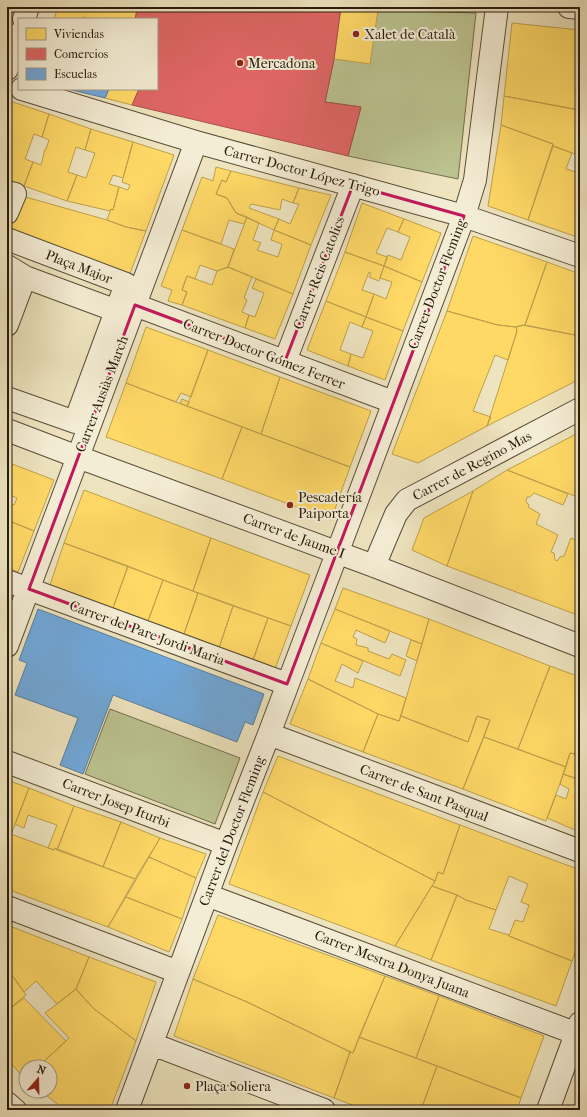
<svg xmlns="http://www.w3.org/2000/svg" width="587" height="1117" font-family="'IM FELL French Canon',serif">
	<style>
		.green { fill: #bbc390; stroke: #716f4e }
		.homes { fill: #ffd966; stroke: #bea04b }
		.shops { fill: #e06666; stroke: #a8504b }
		.schools { fill: #6fa8dc; stroke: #597e9e }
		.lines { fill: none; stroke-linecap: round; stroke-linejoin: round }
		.minor-casing { stroke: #594d39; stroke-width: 24 }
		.minor { stroke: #f4edd5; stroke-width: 22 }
		.marked { fill: none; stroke: #c2185b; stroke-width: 3; stroke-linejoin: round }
		.poi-dot { fill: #8f2418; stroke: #f4edd5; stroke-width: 1.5 }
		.labels { text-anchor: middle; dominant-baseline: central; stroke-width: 4; stroke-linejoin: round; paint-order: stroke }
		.poi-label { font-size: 14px; fill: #271b0c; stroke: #f4edd5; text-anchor: start }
		.street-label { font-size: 14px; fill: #271b0c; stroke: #f4edd5 }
	</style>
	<rect width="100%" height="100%" fill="#eee4bf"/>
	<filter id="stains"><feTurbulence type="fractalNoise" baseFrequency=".005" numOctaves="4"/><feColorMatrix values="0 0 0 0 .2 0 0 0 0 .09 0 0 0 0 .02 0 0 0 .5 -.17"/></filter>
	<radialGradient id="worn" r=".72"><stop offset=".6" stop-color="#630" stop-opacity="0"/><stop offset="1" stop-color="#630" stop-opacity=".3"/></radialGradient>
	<!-- green -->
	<path class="green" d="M341,7l37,3 98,3 -18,166 -110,-23 13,-49 -36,-5 9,-43z
		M110,709l130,49 -25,66 -130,-50z"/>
	<!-- homes -->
	<path class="homes" d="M58,7h69l10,3 -2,9h-46l-6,-2 -1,2h-28z
		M127,7h13l-1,3z
		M341,7l37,3 -8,54 -36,-5z
		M512,23l68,7v67l-2,13 -74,-14z
		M109,89h30l-7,16 -27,-7z
		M504,96l76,14v41l-2,4 -25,-9v-2l-52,-19z
		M7,100l42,14 -7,23 -8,-3 -9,25 8,3 -9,24 -17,-5z
		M49,114l42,15 -6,21 -9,-3 -8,25 9,3 -10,26 -43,-15 9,-24 8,3 4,-16h1l3,-9 -7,-3z
		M501,125l52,19 -25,76 -40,-14z
		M91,129l42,13 -10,36 -10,-3 -4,9 10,3 -6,23 -2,-1 -1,2 -43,-10 10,-26 9,3 9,-25 -10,-3z
		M133,142l41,13 -28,76 -20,-4 -19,-7 4,-11 2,1 6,-23 9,3 2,-5 -8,-3z
		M553,146l19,7 -6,16 10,3 2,-4 2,1v69l-52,-18z
		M216,167l15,4 -5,11 -4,-2 -6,14 11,4 9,15 11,4 -3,7 -15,-4 -8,24 -39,-14 20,-53 11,4z
		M231,171l68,17 -6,15 -11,-4 -2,11 -29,-6 -2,4 30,11 -5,11 -38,-17 -9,-15 -11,-4 6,-14 4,2z
		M299,188l32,7 -20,50 -37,-15 5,-11 11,5 9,-20 -6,-1z
		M15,194l92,26 19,7 20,4 -20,53 -119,-55v-16z
		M362,203l42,16 -6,13 -11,-4 -11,25 11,4 -3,9 -39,-14z
		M247,217l12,6 -6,17 8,3 -4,7 21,7 4,-13 -11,-4 3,-10 37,15 -18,49 -65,-27z
		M404,219l37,14 -19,49 -38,-16 4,-11 13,5 9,-23 -12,-5z
		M182,230l52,19 -6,18 -11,4 -17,-6 -5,14 -8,-3 -5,14 5,2 -5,13 -14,-4 4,-11 -11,-4z
		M473,236l74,26 -22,63 -9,2 -18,-2 -51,-14z
		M345,252l39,14 -5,15 -10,-4 2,-4 -2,-1 -7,18 12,4 -8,23 -40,-16z
		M547,262l33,12v70l-5,-9 -50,-10z
		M384,266l38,16 -19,49 -37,-14 8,-23 12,5 6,-17 -12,-4z
		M228,267l24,10 -8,21 3,2 -5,12 7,3 -4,13 -63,-23 5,-13 -5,-2 5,-14 25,9 5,-14z
		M256,279l37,15 -18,45 -30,-11 4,-13 6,2 9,-24 -12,-5z
		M326,301l40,16 -4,10 -12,-5 -10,28 11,4 -3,12 -41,-16z
		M447,311l51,14 18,2 1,4 -9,29 -13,-5 -22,56 18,6 -4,9 -69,37 -26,-9z
		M366,317l37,14 -18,49 -37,-14 3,-12 12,4 10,-27 -11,-4z
		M522,325l53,10 5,9v35l-93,47 30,-95 -1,-4z
		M146,327l62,23 -17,47 -10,-4 -5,9 -50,-19z
		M208,350l72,27 -19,57 -74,-28z
		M280,377l91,34 -21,56 -89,-33z
		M126,383l116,44 -20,52 -116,-42z
		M182,399l7,3 -2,4 -7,-3z
		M242,427l108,40 -19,53 -109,-41z
		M580,432v66l-73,-28z
		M7,462l47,18 -20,51 -27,-11 5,-16 2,1 3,-7 -10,-4z
		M507,470l61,24 -5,11 -29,-12 -4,4h-3l-1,5 3,3 -1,2 12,7 -4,10 22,11 -7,17 3,1 1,7 2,1 3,-4 4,-1 7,-18 9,4v74l-133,-50 26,-75z
		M84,490l127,48 -18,53 -129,-48z
		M473,491l-26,75 -35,-16 12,-32z
		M7,520l27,11 -16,41 -11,-4z
		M211,538l99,37 -19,51 -98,-35z
		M64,543l64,23 -15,42 -63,-23z
		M128,566l35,14 -15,41 -35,-13z
		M163,580l35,13 -14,41 -36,-13z
		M343,588l86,31 -7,25 -87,-35z
		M198,593l35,13 -14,42 -35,-14z
		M233,606l35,12 -15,42 -34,-12z
		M335,609l55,22 -5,12 -29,-13 -3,7 4,2 -1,6 12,3v3l21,8 3,-5 14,6 -6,16 -79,-33z
		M268,618l23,8 -16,43 -22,-9z
		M429,619l121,47 -32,83 -34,-12 6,-17 -13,-4 -9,26 -67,-26z
		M411,640l11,4 -5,17 -11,-5z
		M321,643l42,18 -5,12 -16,-9 -7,17 18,7 2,-10 51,20 -7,23 -21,-7 -70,-35z
		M550,666l30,11v78l-10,-2 -4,14 -48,-18z
		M308,679l70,35 -15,38 -73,-28z
		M378,714l21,7 2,-5 67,26 9,-26 13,4 -27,69 -100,-37z
		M484,737l82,30 -20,54 -83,-32z
		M570,753l10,2v25l-17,-6z
		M278,756l182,69 -17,49 -5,-2 -3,9 -172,-89z
		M563,774l17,6v52l-33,-14 9,-23 10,4 3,-10 -9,-5z
		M7,780l22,8 -22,57z
		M29,788l45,18 -17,44 -2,-2 -1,2 -6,-2 9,-23 -29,-10 -4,13 -9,-4z
		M263,792l172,89 -40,65 -166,-62z
		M74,806l47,16 -18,45 -46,-17z
		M121,822l39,16 -25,41 -32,-12z
		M460,825l120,45v70l-8,21 -63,-25 6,-16 8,2 6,-17 -8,-3 7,-18 -19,-8 -13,34 -30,-10 -9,-5 -25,-9 3,-5 3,-9 5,2z
		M11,834l43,16 1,-2 80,31 -27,48 -101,-38v-44z
		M160,838l46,16 -10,24 -47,-21z
		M149,857l47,21 -14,41 -56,-22z
		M432,886l25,9 -26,65 -36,-14z
		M457,895l9,5 30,10 -7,19 20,6v1l63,25 -16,45 -125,-46z
		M126,897l56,22 -13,33 -61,-25z
		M218,915l167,61 -32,77 -106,-51 -54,-23z
		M7,925l82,32 -13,32 -19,15 -21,-23 -12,11 -17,-24z
		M89,957l67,25 -20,59 -43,-33 -17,-19z
		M7,968l19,27 -19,16z
		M385,976l54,20 -23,62 -57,-21z
		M193,979l54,23 103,50 -16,46 -160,-62z
		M76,989l17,19 43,33 -26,69h-45l-24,-19h9v-24h-12l31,-29 -24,-25z
		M439,996l105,40 -23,62 -105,-40z
		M24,998l42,43 -28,26h-12l-1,12 -18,-20v-48z
		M359,1037l78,29 -16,44h-55l-32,-12 16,-46 3,1z
		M437,1066l84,32 -4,12h-96z"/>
	<!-- shops -->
	<path class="shops" d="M140,7h201l-7,52 -9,43 36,5 -13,49 -216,-51 7,-16h18v-70h-22l2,-9h2z"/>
	<!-- schools -->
	<path class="schools" d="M68,89h41l-4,9z
		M38,609l226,85 -11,31 -8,-3 -8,20 -124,-47 -30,79 -23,-9 18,-47 -63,-23 12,-32 -8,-3z"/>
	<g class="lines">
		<defs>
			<path id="minor" d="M569,7l11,1
				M24,19l4,-12
				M7,69l12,-35
				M22,89l174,53 268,74 116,40
				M7,192l8,2 -8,19
				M7,239l119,45 -51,138 -68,-24
				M7,266l18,11 92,34
				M135,305l258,97
				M7,325l18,-48
				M285,361l68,-176
				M7,430l71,27 296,109 206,80
				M374,566l22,-52 11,-14 173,-91
				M7,581l280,103
				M7,646l189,-504
				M269,734l311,117
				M7,762l219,82
				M207,895l373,140
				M7,907l171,65
				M152,1044l172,66
				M7,1103l8,7
				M127,1110l99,-266 43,-110 195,-518 11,-36 22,-173
				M548,1110l32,-87"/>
		</defs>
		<!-- minor casing -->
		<use href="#minor" class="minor-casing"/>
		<!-- minor -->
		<use href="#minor" class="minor"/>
	</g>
	<!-- marked area -->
	<path class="marked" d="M353,185l111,31 -177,468 -258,-95 106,-284 150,56z"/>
	<!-- markers -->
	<g class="poi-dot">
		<circle cx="356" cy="34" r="4"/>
		<circle cx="240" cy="63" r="4"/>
		<circle cx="290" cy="505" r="4"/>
		<circle cx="187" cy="1086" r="4"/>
	</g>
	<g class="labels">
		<!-- poi labels -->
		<g class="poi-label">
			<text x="364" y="34">Xalet de Català</text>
			<text x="248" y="63">Mercadona</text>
			<text x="298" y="497">Pescadería<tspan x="298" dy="16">Paiporta</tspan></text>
			<text x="195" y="1086">Plaça Soliera</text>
		</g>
		<!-- street labels -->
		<g class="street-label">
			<text transform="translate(302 171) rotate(15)">Carrer Doctor López Trigo</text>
			<text transform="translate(79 267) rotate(21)">Plaça Major</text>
			<text transform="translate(319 273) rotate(-69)">Carrer Reis Catolics</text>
			<text transform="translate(437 284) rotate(-69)">Carrer Doctor Fleming</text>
			<text transform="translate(264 354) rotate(21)">Carrer Doctor Gómez Ferrer</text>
			<text transform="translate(102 394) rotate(-69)">Carrer Ausiàs March</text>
			<text transform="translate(472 466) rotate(-28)">Carrer de Regino Mas</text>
			<text transform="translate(294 536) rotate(20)">Carrer de Jaume I</text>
			<text transform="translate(147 633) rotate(20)">Carrer del Pare Jordi Maria</text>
			<text transform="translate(424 793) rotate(21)">Carrer de Sant Pasqual</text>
			<text transform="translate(116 803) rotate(21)">Carrer Josep Iturbi</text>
			<text transform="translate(232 831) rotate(-69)">Carrer del Doctor Fleming</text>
			<text transform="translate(392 964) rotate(21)">Carrer Mestra Donya Juana</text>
		</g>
	</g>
	<!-- margin -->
	<rect width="587" height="1117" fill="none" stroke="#eee4bf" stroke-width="24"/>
	<rect x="8" y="8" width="571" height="1101" fill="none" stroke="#271b0c" stroke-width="2"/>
	<rect x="12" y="12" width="563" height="1093" fill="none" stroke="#271b0c"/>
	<!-- legend -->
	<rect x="18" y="18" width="140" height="72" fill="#f4edd5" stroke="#a29985"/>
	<rect x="26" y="28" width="20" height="12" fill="#ffd966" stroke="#a29985"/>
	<text x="54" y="38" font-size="12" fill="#271b0c">Viviendas</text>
	<rect x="26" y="48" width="20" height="12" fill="#e06666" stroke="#a29985"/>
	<text x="54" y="58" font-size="12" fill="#271b0c">Comercios</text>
	<rect x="26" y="68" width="20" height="12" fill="#6fa8dc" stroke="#a29985"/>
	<text x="54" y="78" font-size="12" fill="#271b0c">Escuelas</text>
	<!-- north arrow -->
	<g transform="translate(38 1079) rotate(20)"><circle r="19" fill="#f4edd5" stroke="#a29985"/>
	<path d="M0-3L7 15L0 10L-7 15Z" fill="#8f2418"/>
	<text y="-6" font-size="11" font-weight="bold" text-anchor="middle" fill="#271b0c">N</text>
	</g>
	<rect width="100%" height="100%" filter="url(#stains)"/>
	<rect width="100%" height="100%" fill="url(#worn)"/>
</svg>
